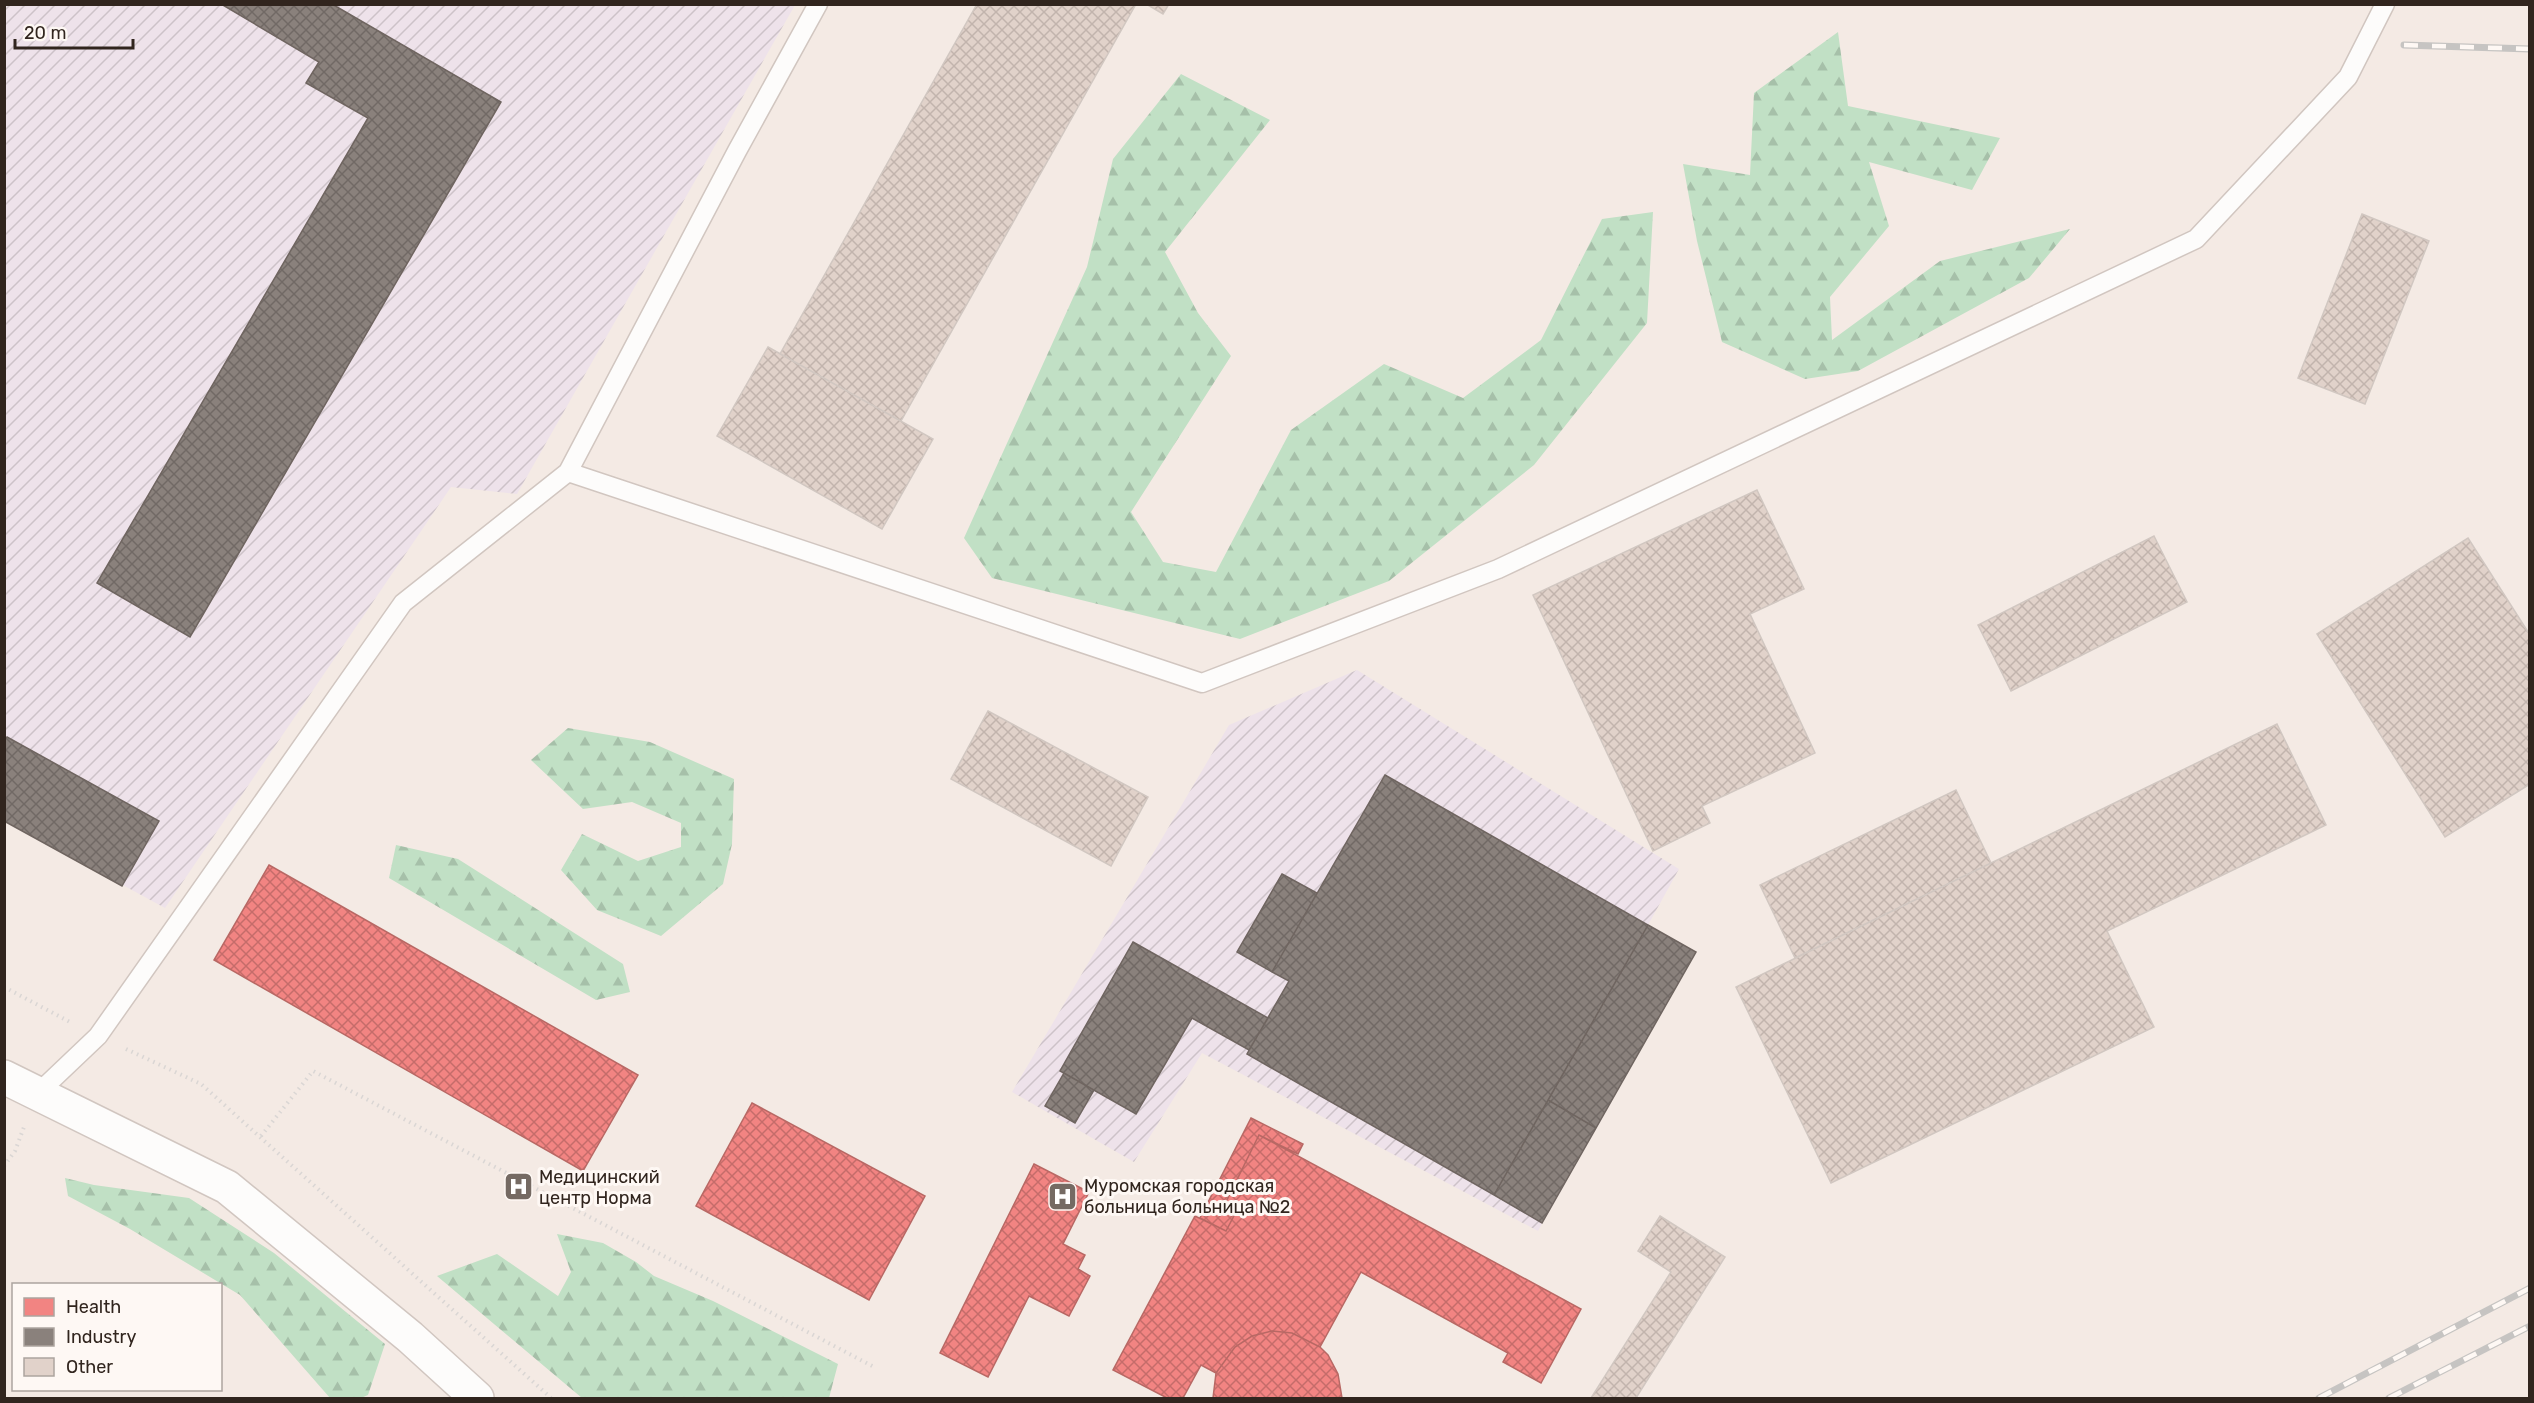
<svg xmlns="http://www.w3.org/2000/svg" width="2534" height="1403" font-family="Rubik,sans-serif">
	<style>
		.industrial { fill: url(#industrial-furrows) }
		.forest { fill: url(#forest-firs) }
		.health { fill: url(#health-cross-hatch); stroke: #b86864; stroke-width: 1.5 }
		.industry { fill: url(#industry-cross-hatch); stroke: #6f6560; stroke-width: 1.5 }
		.building { fill: url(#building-cross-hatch); stroke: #d1c7c1; stroke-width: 1.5 }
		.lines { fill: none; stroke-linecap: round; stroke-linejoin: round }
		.service-casing { stroke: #d1c6c0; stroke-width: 21 }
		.minor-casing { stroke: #d1c6c0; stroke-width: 36 }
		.path { stroke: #dad6d4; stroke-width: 4; stroke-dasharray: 1.5 4.5; stroke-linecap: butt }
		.service { stroke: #fdfcfb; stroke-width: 18 }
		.minor { stroke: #fdfcfb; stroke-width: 33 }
		.rail-casing { stroke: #c6c4c2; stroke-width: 7 }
		.rail { stroke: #fef8f4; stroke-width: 4.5; stroke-dasharray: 14; stroke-linecap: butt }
		.labels { text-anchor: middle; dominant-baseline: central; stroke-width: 6; stroke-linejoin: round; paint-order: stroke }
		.poi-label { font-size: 18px; fill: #31251e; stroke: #fef8f4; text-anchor: start }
	</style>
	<defs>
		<pattern id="industrial-furrows" width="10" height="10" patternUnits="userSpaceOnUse" patternTransform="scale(1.5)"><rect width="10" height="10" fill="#eee2ea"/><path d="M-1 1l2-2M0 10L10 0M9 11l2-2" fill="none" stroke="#cdc2c8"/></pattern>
		<pattern id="forest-firs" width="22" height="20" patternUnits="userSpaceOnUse" patternTransform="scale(1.5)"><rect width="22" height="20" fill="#c1e0c5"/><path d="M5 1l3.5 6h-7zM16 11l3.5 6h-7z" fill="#a6c0a9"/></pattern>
		<pattern id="health-cross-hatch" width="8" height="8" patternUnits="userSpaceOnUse" patternTransform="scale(1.5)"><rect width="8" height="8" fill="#f28482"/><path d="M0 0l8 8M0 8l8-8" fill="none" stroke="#c56c6a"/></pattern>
		<pattern id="industry-cross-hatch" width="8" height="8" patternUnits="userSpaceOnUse" patternTransform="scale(1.5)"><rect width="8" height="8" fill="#8a817c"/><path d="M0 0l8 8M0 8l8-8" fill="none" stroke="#716965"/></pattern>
		<pattern id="building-cross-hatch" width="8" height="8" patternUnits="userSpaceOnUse" patternTransform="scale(1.5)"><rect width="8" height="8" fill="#e1d2ca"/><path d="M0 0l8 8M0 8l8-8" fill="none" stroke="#c2b4ad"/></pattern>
	</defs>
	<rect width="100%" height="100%" fill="#f4eae4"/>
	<!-- industrial -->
	<path class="industrial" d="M5,5h790l-278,489 -66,-7 -286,421 -160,-87z
		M1357,670l322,199 -31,56 48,27 -158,279 -336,-178 -68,109 -122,-70 217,-367z"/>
	<!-- forest -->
	<path class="forest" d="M1838,32l10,74 152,32 -28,52 -103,-28 20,64 -59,71 2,43 108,-79 130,-32 -41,49 -171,93 -53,8 -83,-37 -25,-101 -14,-77 67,11 4,-82z
		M1181,74l89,46 -105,132 33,61 33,43 -100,156 32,50 53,10 75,-142 93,-66 79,34 78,-58 61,-121 51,-7 -6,111 -113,142 -145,116 -149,58 -248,-61 -28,-40 123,-271 26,-108z
		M568,728l82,14 84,37 -2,65 -9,40 -62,52 -64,-26 -36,-40 21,-36 56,27 43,-14v-24l-49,-21 -49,7 -52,-49z
		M396,845l62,14 165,105 7,28 -34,8 -207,-122z
		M65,1178l29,7 95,13 85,55 111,91 -17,51 -7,3h-31l-90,-103 -110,-66 -62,-33z
		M557,1234l46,9 33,19 18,14 59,25 125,63 -9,34h-247l-145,-122 60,-22 61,42 13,-24z"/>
	<!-- health -->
	<path class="health" d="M269,865l369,210 -55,96 -369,-211z
		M752,1103l173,93 -56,104 -173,-94z
		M1251,1118l52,26 -5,10 -39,-19 -33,67 12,6 -12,23 -26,-13z
		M1259,1135l322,174 -40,74 -38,-21 5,-9 -147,-81 -41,75 -28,-14 -20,-2 -20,5 -17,11 -19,26 -15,-8 -18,33h-16l-54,-28 82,-154 31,15 12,-23 -12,-6z
		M1034,1164l55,28 -26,52 22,11 -7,14 12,7 -21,40 -40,-20 -41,81 -48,-24z
		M1272,1331l20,2 28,14 8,8 10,19 4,24h-129l3,-25 19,-26 17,-11z"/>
	<!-- industry -->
	<path class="industry" d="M221,4h111l169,98 -311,535 -93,-54 271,-465 -62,-35 13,-21z
		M7,737l152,84 -37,65 -118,-65v-80z
		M1385,775l263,150 -154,270 -247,-141 42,-73 -17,-9z
		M1282,874l35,19 -45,79 -35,-20z
		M1648,925l48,27 -100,176 -48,-28z
		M1133,942l135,76 -19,32 -57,-32 -56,96 -76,-43z
		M1064,1073l30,17 -19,33 -30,-17z
		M1548,1100l48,28 -54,95 -48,-28z"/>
	<!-- building -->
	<path class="building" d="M977,4h159l-235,417 -121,-67z
		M1146,4h23l-6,10z
		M2362,214l67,27 -64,163 -67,-26z
		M768,347l165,92 -51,90 -165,-93z
		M1757,490l47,99 -54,25 65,139 -113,53 8,17 -57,28 -120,-256z
		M2154,536l33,66 -176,89 -33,-66z
		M2468,538l62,97v149l-85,53 -128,-203z
		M988,711l160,86 -37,69 -160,-87z
		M2277,724l49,101 -219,106 47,96 -323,156 -95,-196z
		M1956,790l35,73 -196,95 -35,-73z
		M1660,1216l65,41 -89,141h-45l80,-126 -33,-21z"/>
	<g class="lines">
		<defs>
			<path id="service" d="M568,472l634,211 296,-114 698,-330 152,-162 37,-73
				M37,1094l61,-58 305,-433 165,-131 169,-321 81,-147"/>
			<path id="minor" d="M4,1077l223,110 183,150 67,61"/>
		</defs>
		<!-- service casing -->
		<use href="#service" class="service-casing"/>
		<!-- minor casing -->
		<use href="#minor" class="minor-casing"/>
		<!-- path -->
		<path class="path" d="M4,987l66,35
			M126,1049l75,35 350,314
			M261,1136l52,-65 563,297
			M4,1166l11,-15 9,-24"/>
		<!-- service -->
		<use href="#service" class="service"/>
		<!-- minor -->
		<use href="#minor" class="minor"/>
		<defs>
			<path id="rail" d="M2404,45l126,4
				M2319,1398l211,-110
				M2389,1398l141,-72"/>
		</defs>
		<!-- rail casing -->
		<use href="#rail" class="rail-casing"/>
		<!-- rail -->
		<use href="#rail" class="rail"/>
	</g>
	<!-- icons -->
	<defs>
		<symbol id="hospital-square" viewBox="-11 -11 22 22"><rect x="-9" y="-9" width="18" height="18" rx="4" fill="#756a63" stroke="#fef8f4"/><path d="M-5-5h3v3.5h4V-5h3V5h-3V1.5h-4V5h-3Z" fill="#fff"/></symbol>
	</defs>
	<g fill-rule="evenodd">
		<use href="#hospital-square" x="502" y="1170" width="33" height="33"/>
		<use href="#hospital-square" x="1046" y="1180" width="33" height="33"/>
	</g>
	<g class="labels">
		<!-- poi labels -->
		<g class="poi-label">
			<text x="539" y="1177">Медицинский<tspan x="539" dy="21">центр Норма</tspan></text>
			<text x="1084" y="1186">Муромская городская<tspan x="1084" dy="21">больница больница №2</tspan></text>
		</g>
	</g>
	<!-- border -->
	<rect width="2534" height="1403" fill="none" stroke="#31251e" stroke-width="12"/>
	<!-- legend -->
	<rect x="12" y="1283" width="210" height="108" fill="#fef8f4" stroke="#aca49e" stroke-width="1.5"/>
	<rect x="24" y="1298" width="30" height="18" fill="#f28482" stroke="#aca49e" stroke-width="1.5"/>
	<text x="66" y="1313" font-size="18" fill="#31251e">Health</text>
	<rect x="24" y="1328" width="30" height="18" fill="#8a817c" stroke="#aca49e" stroke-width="1.5"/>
	<text x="66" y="1343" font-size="18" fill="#31251e">Industry</text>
	<rect x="24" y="1358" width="30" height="18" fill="#e1d2ca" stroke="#aca49e" stroke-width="1.5"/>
	<text x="66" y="1373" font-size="18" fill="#31251e">Other</text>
	<!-- scale -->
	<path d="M15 39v9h118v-9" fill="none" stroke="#31251e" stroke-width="3"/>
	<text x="24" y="39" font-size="18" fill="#31251e" stroke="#fef8f4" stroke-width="4.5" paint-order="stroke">20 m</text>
</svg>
